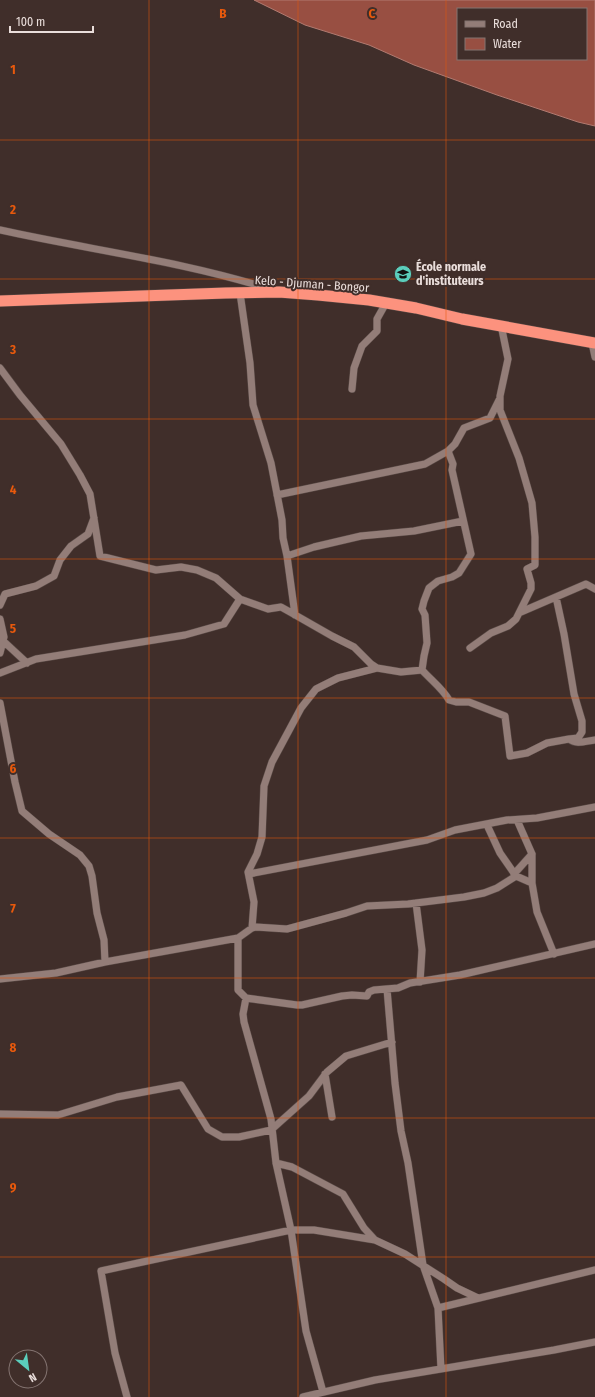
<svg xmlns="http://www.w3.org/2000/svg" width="595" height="1397" font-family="'Fira Sans Condensed',sans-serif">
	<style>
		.water { fill: #984f42; stroke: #b17a70; fill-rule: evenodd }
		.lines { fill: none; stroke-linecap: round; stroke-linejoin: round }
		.minor-casing { stroke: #594a46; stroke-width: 8 }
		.highway-casing { stroke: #594a46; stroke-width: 12 }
		.minor { stroke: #937d78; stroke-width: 7 }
		.highway { stroke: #fc927e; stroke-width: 11 }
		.grid { fill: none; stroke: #e8590c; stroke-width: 1; stroke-opacity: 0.55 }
		.labels { text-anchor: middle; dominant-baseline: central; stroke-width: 4; stroke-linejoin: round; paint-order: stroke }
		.poi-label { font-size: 12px; font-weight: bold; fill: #eadedb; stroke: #402e2a; text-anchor: start }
		.street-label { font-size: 12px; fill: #eadedb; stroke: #402e2a }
		.grid-label { font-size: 13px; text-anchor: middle; font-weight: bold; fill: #e8590c; stroke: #402e2a; stroke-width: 4; stroke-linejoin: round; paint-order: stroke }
	</style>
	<rect width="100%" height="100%" fill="#402e2a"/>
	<!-- water -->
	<path class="water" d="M254,0h341v126l-17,-4 -81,-27 -83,-30 -45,-20 -64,-20zM458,9h128v50h-128z"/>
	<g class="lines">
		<defs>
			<path id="minor" d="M0,230c90,20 182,31 270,59
				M240,293l10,70 3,42 18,58 11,57 1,18 4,18
				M592,343l3,14
				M0,368l20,27 41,49 19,31 10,19 10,62 56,14 25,-3 16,3 19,8 24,21 28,10 13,-2 9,5 42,24 22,11 17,17 6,4 24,4 21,-2c9,10 21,19 27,30l7,2h13l36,14 5,40 17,-3 20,-10 22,-4c8,6 16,2 26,1
				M352,389l2,-21 8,-22 15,-15v-12l9,-16
				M277,495l148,-31 23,-13
				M556,597l8,37 10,60 8,27v11l-4,6 -9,1
				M0,605l5,-11 31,-8 18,-10 6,-16 11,-14 17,-12 6,-16
				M521,612l65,-28 9,5
				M295,615l-8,-59 27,-9 47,-11 53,-5 49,-10
				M0,619l4,18 -4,16
				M0,638l27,25
				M470,648l21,-15 17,-7 8,-7 15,-30v-6l-4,-14 8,-4v-28l-3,-34 -13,-45 -19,-48v-14l8,-37 -7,-34
				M422,670l2,-14 3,-13 -2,-28 -3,-6 2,-8 5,-13 9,-7 14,-4 7,-4 12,-19 -19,-84 1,-6 -5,-13 7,-7 9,-16 26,-10 9,-18
				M0,673l36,-14 149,-24 39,-11 16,-25
				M0,703l15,79 7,29 27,23 31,21 9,11 3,10 5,37 7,27 1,22
				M517,820l15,34v29
				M487,825l13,28 16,23
				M249,874l178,-34 28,-10 52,-10 30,-2 58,-11
				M514,874l18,-20
				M416,903l6,47 -2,32
				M252,928l2,-26 -6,-30 9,-18 5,-17 2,-51 8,-24 29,-54 15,-19 22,-11 39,-10
				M238,938v52l8,8 51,7h5l40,-9 10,-1 15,1 2,-4 5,-2 24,-2 12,-5 50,-8 135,-31
				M0,979l56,-6 49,-11 133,-24 14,-10 4,-1 31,2 59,-16 21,-7 41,-2 56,-7 20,-4 13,-5 19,-12 16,7 5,29 17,42
				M387,989l8,94 6,48 7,32 15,102 15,43 3,61
				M246,998l-3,16 1,8 27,97 5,44 15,67 15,101 17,61
				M325,1074l7,43
				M0,1114l58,1 59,-18 64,-12 27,44 14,8h17l32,-7 38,-34 18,-24 19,-16 46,-14
				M276,1163l16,4 51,27 21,34 11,12
				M438,1308l157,-38
				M127,1397l-12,-44 -14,-82 190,-41h23l61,10 30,14 39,25 13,9 21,10
				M303,1397l72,-17 179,-30 41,-8"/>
			<path id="highway" d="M0,301l226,-8 53,-1 39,3 51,5 47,8 46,11 133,24"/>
		</defs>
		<!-- minor casing -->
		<use href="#minor" class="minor-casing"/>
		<!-- highway casing -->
		<use href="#highway" class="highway-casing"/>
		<!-- minor -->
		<use href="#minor" class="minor"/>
		<!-- highway -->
		<use href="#highway" class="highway"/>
	</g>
	<!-- grid -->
	<path class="grid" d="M149,0v1397M298,0v1397M446,0v1397M0,140h595M0,279h595M0,419h595M0,559h595M0,698h595M0,838h595M0,978h595M0,1118h595M0,1257h595"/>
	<!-- icons -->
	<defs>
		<symbol id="school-disc" viewBox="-11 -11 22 22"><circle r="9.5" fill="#5bcebc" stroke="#402e2a"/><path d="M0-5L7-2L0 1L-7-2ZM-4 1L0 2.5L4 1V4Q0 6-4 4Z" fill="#111"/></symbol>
	</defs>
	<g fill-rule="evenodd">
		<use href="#school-disc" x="393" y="264" width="20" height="20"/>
	</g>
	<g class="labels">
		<!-- poi labels -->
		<g class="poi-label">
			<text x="416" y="267">École normale<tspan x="416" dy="14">d'instituteurs</tspan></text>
		</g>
		<!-- street labels -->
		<g class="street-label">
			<text transform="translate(312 284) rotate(4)">Kelo - Djuman - Bongor</text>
		</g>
	</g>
	<g class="grid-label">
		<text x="223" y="18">B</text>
		<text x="372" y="18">C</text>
		<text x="13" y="74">1</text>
		<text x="13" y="214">2</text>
		<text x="13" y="354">3</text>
		<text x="13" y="494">4</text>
		<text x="13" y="633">5</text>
		<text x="13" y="773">6</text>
		<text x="13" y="913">7</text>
		<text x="13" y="1052">8</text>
		<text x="13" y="1192">9</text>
	</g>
	<!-- legend -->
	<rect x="457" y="8" width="130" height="52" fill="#402e2a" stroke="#847471"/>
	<rect x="465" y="21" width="20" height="6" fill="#937d78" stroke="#847471"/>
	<text x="493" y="28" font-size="12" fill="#eadedb">Road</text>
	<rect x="465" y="38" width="20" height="12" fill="#984f42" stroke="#847471"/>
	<text x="493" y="48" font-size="12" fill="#eadedb">Water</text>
	<!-- north arrow -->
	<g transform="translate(28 1369) rotate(151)"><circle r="19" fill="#402e2a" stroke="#847471"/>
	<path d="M0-3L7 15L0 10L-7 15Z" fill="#5bcebc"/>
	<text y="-6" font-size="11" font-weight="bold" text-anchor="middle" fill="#eadedb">N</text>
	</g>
	<!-- scale -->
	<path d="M10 26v6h83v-6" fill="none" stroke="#eadedb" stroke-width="2"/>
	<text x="16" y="26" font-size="12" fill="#eadedb" stroke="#402e2a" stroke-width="3" paint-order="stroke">100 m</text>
</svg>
